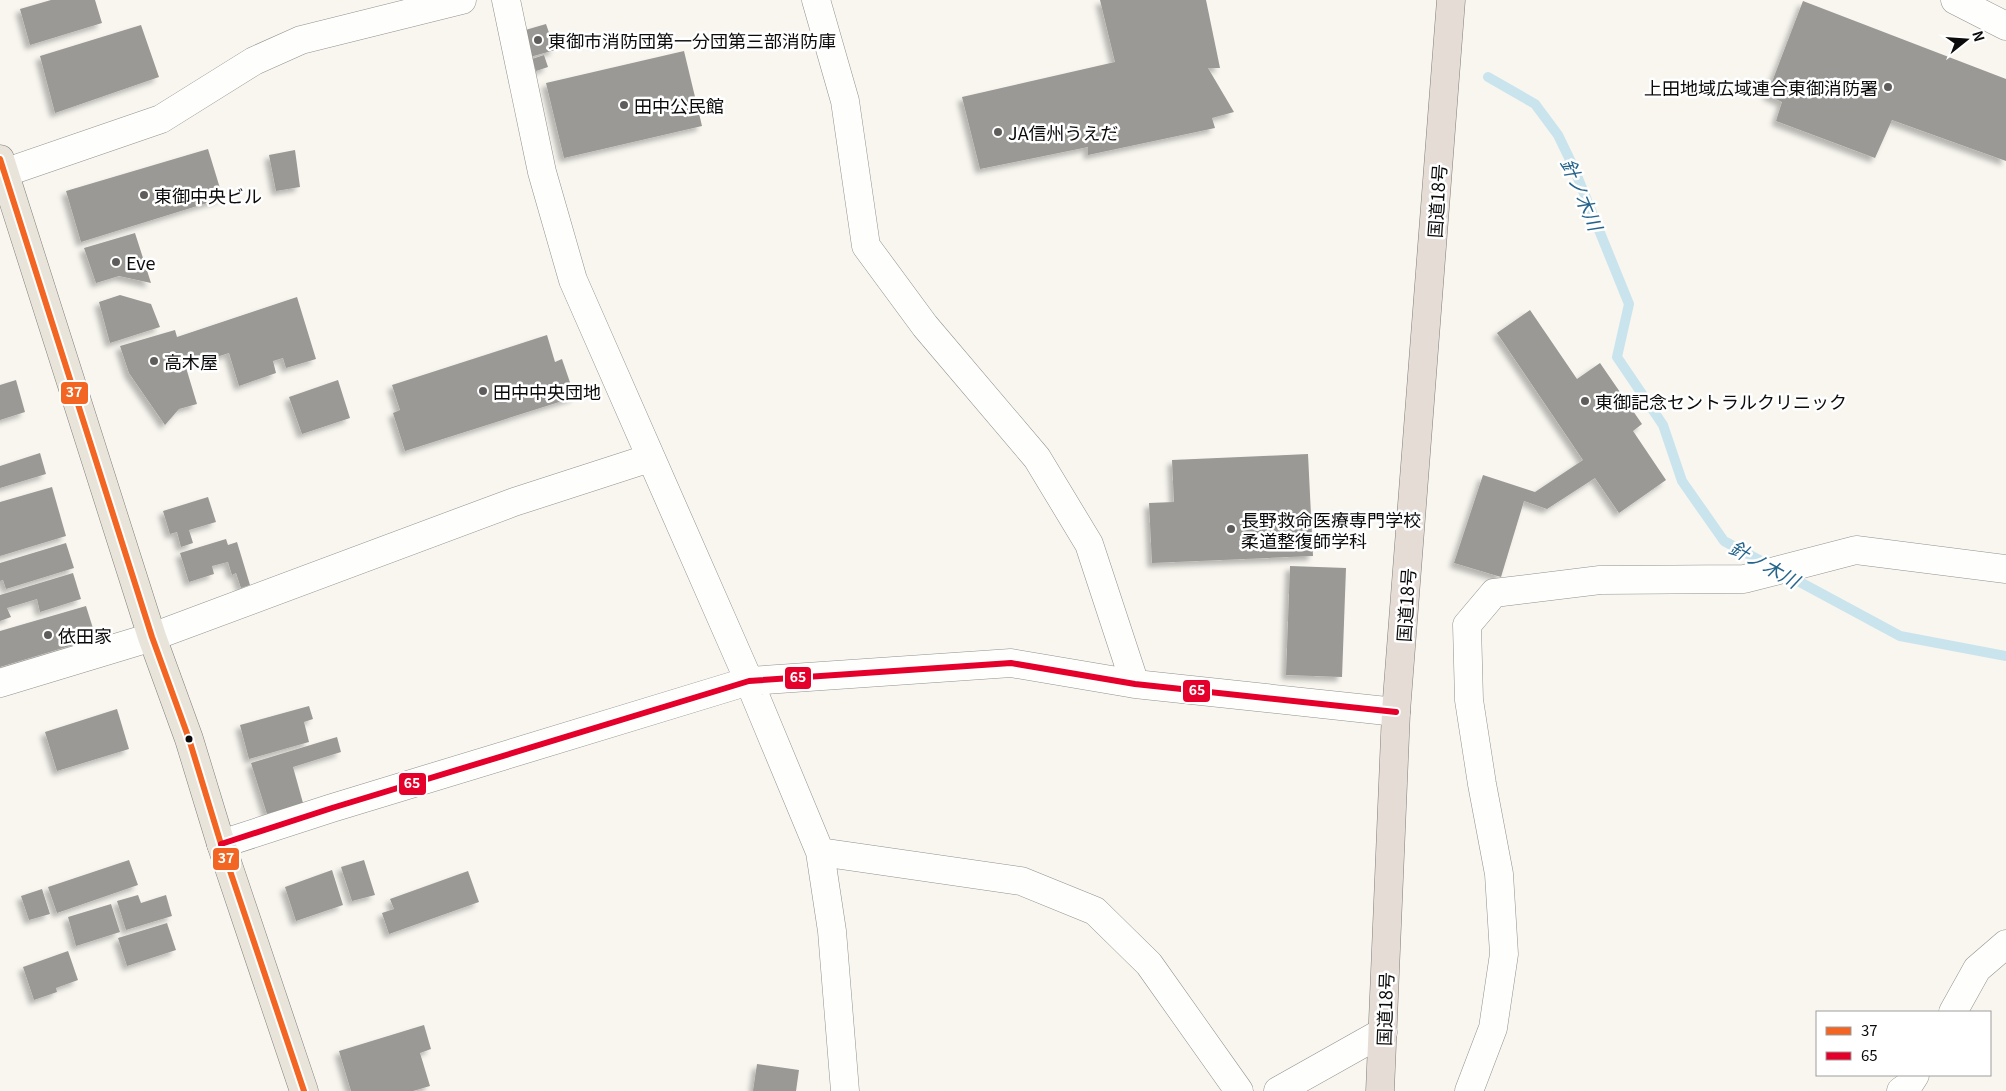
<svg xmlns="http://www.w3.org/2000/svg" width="2006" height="1091" font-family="Georgia,'Noto Sans JP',serif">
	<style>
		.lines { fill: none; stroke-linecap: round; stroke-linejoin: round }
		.stream { stroke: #cae4ee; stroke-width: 10 }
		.building { fill: #9b9995; filter: url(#shadow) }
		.minor-casing { stroke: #92918e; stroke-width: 29 }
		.major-casing { stroke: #7f7e7b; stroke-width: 29 }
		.highway-casing { stroke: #7f7e7b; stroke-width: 29 }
		.minor { stroke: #fefefd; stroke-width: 28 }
		.major { stroke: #e9e4d9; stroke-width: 28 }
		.highway { stroke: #e6dcd6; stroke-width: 28 }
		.bus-1-casing { stroke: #fff; stroke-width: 10 }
		.bus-2-casing { stroke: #fff; stroke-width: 10 }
		.bus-1 { stroke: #f26522; stroke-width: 6 }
		.bus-2 { stroke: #e4002b; stroke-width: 6 }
		.poi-dot { fill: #5e5d5b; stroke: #fff; stroke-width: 2 }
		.bus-dot { fill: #0b0b0b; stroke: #fff; stroke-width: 2 }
		.labels { text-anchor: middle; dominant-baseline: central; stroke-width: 5; stroke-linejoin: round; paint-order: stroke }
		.poi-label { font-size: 18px; fill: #0b0b0b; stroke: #fff; text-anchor: start }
		.street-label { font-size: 18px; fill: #0b0b0b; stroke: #fff }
		.water-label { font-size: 19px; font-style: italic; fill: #25658c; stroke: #fff }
		.line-badge { stroke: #fff; stroke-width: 2 }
		.badge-label { font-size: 14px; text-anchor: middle; font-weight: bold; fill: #fff }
	</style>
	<defs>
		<filter id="shadow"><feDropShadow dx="-4.5" dy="4.5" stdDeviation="2.5" flood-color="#0004"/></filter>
	</defs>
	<rect width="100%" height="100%" fill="#f8f6ef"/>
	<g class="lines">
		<!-- stream -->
		<path class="stream" d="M1488,77l47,27 23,31 15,31 56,138 -12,53 46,68 19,56 42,60 48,26
			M1785,574l115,62 106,20"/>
	</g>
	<!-- building -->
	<path class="building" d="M51,0h44l7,23 -72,22 -10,-36z
		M1100,0h106l14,68h-12l26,44 -22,6 3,10 -127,27v-8l-108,22 -18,-72 153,-35z
		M1803,1l203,78v82l-114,-41 -17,38 -99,-37 6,-19 -15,-7z
		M546,24l9,26 -25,7 -8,-26z
		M141,25l18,52 -104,36 -15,-57z
		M684,51l18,75 -138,32 -18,-75z
		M544,55l4,12 -12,4 -4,-12z
		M208,149l15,49 -142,44 -15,-51z
		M295,150l5,37 -24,4 -7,-36z
		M135,233l16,50 -32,-7 -23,7 -12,-35z
		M120,295l31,9 9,23 -50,16 -11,-41z
		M297,297l19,62 -30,9 -3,-10 -10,3 3,12 -37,13 -10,-33 -19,6 -2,-7 -24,9 13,43 -18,5 -14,16 -36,-52 -9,-27 55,-16 2,7z
		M1530,310l47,69 23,-16 42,61 -9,7 33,49 -47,33 -24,-35 -48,31 -23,-8 -23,76 -47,-14 29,-88 52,17 48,-32 -86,-127z
		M547,335l8,27 7,-3 13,38 -170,54 -12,-38 7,-3 -8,-25z
		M16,380l9,32 -25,8v-35z
		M338,380l12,38 -48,16 -13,-37z
		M40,453l6,21 -46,14v-22z
		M1308,454l5,102 -161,7 -3,-60 25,-1 -2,-42z
		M52,487l14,49 -66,20v-54z
		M208,497l8,25 -27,8 4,13 -12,4 -4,-15 -7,2 -7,-23z
		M226,539l2,6 9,-3 13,43 -9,3 -5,-15 -4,2 -4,-13 -16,4 2,8 -25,8 -9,-29z
		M66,543l8,25 -68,21 -3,-9 -3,1v-18z
		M1290,566l56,2 -4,109 -56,-2z
		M73,573l8,26 -41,13 -3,-13 -30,9 4,9 -11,4v-26z
		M86,606l10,32 -96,29v-36z
		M309,706l4,13 -9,3 5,20 -60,17 -9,-34z
		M117,709l12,40 -72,22 -12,-39z
		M337,737l4,15 -48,15 10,36 -36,11 -16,-51z
		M129,860l9,25 -81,28 -9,-26z
		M364,860l11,35 -23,6 -11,-34z
		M332,870l11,35 -47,16 -11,-34z
		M468,871l11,31 -90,32 -7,-21 12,-4 -4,-10z
		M42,889l8,25 -21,6 -8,-24z
		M138,895l3,8 25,-8 6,21 -46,14 -9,-29z
		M111,904l9,28 -44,14 -8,-29z
		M167,923l9,27 -49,16 -9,-28z
		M68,951l10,29 -22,8 1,4 -23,8 -11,-33z
		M424,1025l7,24 -11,4 10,33 -17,5h-62l-12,-40z
		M757,1064l42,6 -3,21h-43z"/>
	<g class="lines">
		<defs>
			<path id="minor" d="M506,0l36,172 31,108 176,401 71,171 12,79 13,160
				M816,0l29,101 21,145 59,80 112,132 52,86 46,140
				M1955,0l51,26
				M4,173l157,-54 93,-58 47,-21 161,-40
				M0,683l152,-46 362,-135 136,-44
				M221,844l111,-36 417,-127 262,-18 124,21 261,28
				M820,852l201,29 74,30 54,53 90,127
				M1953,1012l24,-43 29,-25
				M1278,1091l105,-59
				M1469,1091l24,-63 11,-74 -5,-80 -17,-90 -13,-84 -2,-75 27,-32 106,-13 144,-1 112,-29 150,19
				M1901,1091l7,-5 7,-11"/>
			<path id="major" d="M0,159l152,478 37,102 32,105 83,247"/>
			<path id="highway" d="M1380,1091l16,-379 55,-712"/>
		</defs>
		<!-- minor casing -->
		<use href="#minor" class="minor-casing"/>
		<!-- major casing -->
		<use href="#major" class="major-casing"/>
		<!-- highway casing -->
		<use href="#highway" class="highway-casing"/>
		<!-- minor -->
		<use href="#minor" class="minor"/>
		<!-- major -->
		<use href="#major" class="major"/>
		<!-- highway -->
		<use href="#highway" class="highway"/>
		<defs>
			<path id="bus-1" d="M0,159l152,478 37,102 32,105 83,247"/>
			<path id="bus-2" d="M221,844l111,-36 417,-127 262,-18 124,21 261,28"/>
		</defs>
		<!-- bus-1 casing -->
		<use href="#bus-1" class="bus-1-casing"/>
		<!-- bus-2 casing -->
		<use href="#bus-2" class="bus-2-casing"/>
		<!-- bus-1 -->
		<use href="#bus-1" class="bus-1"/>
		<!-- bus-2 -->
		<use href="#bus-2" class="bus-2"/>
	</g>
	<!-- markers -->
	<g class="poi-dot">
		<circle cx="538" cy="40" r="5"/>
		<circle cx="1888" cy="87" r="5"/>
		<circle cx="624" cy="105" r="5"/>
		<circle cx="998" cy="132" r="5"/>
		<circle cx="144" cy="195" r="5"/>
		<circle cx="116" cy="262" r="5"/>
		<circle cx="154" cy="361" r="5"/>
		<circle cx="483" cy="391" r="5"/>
		<circle cx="1585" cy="401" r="5"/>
		<circle cx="1231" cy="529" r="5"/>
		<circle cx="48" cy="635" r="5"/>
	</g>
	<circle class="bus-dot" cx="189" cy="739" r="4.5"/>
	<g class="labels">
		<!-- poi labels -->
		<g class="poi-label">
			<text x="548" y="40">東御市消防団第一分団第三部消防庫</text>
			<text x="1878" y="87" text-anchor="end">上田地域広域連合東御消防署</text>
			<text x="634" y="105">田中公民館</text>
			<text x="1008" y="132">JA信州うえだ</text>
			<text x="154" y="195">東御中央ビル</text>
			<text x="126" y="262">Eve</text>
			<text x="164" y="361">高木屋</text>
			<text x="493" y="391">田中中央団地</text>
			<text x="1595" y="401">東御記念セントラルクリニック</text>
			<text x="1241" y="519">長野救命医療専門学校<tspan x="1241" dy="21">柔道整復師学科</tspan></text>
			<text x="58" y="635">依田家</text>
		</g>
		<!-- street labels -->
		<g class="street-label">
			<text transform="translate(1436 201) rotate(-86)">国道18号</text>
			<text transform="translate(1405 605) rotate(-86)">国道18号</text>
			<text transform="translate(1384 1009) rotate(-88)">国道18号</text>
		</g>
		<!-- water labels -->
		<g class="water-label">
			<text transform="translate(1583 194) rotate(67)">針ノ木川</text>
			<text transform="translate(1765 563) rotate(29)">針ノ木川</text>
		</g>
	</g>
	<g class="line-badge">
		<rect x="60" y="381" width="29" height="24" rx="5" fill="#f26522"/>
		<rect x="784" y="666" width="28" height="24" rx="5" fill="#e4002b"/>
		<rect x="1182" y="679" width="29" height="24" rx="5" fill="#e4002b"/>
		<rect x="398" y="772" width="29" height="24" rx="5" fill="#e4002b"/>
		<rect x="212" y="847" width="28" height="24" rx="5" fill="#f26522"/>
	</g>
	<g class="badge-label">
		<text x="74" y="397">37</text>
		<text x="798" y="682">65</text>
		<text x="1197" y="695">65</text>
		<text x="412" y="788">65</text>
		<text x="226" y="863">37</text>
	</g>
	<!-- legend -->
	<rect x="1816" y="1011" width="175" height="65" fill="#ffffff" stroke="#9d9d9d"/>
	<rect x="1826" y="1027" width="25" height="8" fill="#f26522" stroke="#9d9d9d"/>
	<text x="1861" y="1036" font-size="15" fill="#0b0b0b">37</text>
	<rect x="1826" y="1052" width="25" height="8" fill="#e4002b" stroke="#9d9d9d"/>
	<text x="1861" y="1061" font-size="15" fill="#0b0b0b">65</text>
	<!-- north arrow -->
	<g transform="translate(1966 40) rotate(73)" stroke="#ffffff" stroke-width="4" paint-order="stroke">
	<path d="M0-4L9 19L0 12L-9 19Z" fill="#0b0b0b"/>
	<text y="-8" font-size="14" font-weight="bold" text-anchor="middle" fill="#0b0b0b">N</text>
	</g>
</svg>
